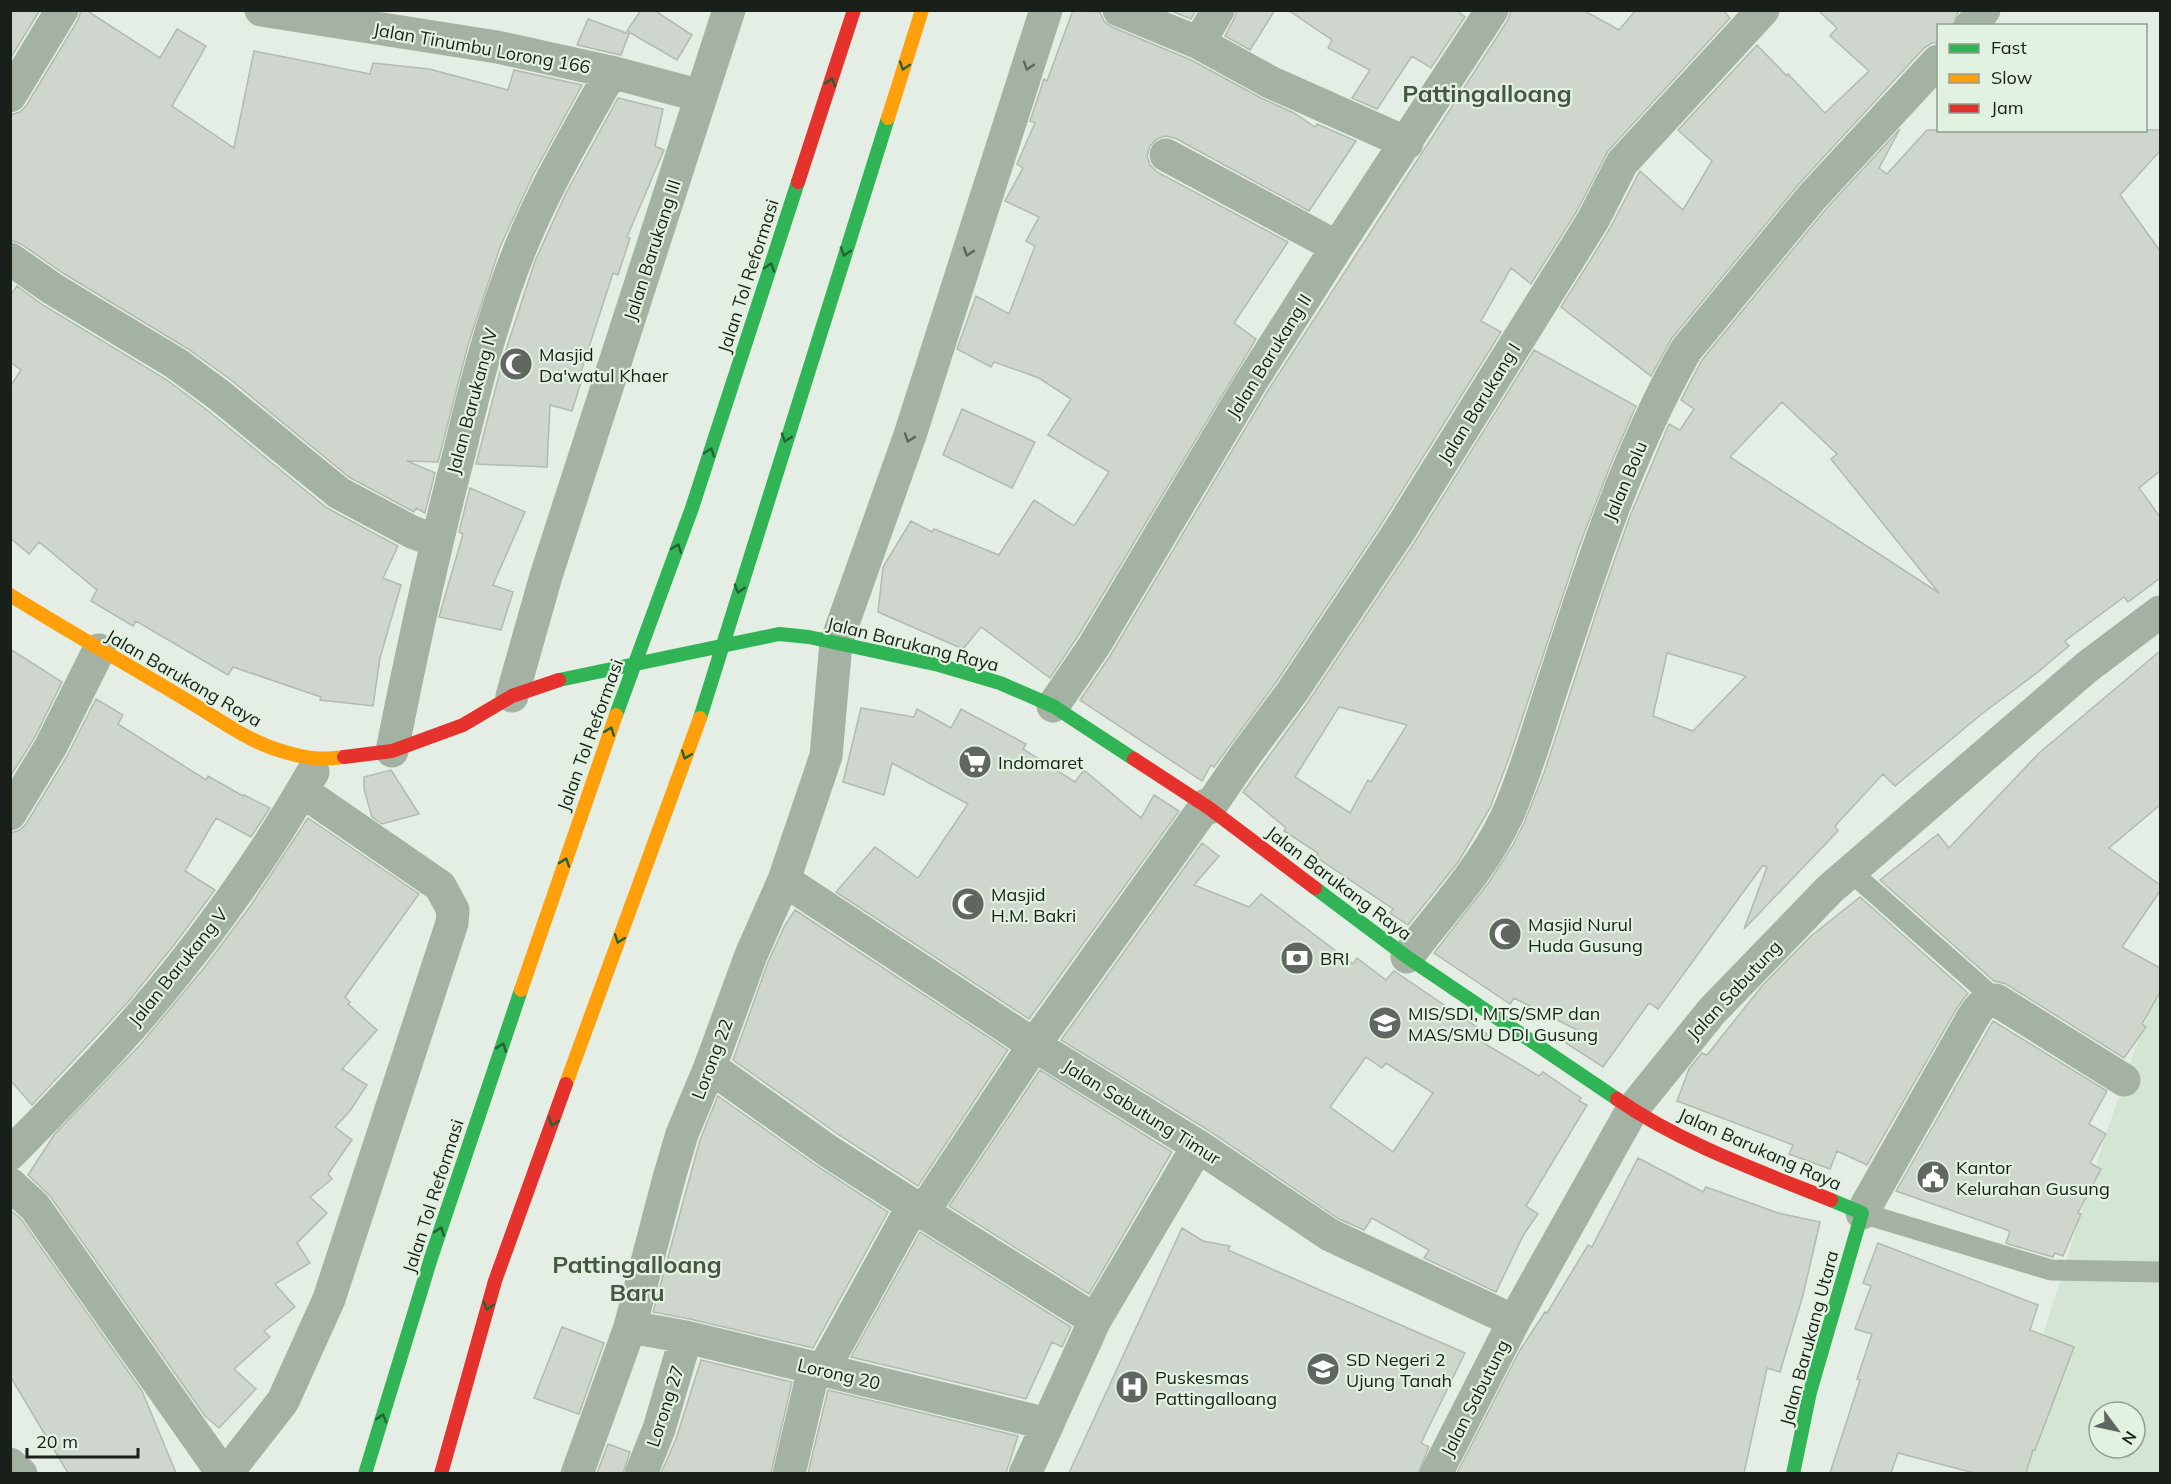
<svg xmlns="http://www.w3.org/2000/svg" width="2171" height="1484" font-family="Mulish,sans-serif">
	<style>
		.built { fill: #d5e5d4; fill-rule: evenodd }
		.building { fill: #ced6ce; stroke: #b2bab2; stroke-width: 1.5; fill-rule: evenodd }
		.lines { fill: none; stroke-linecap: round; stroke-linejoin: round }
		.lane { stroke: #a4b2a3; stroke-width: 21 }
		.street { stroke: #a4b2a3; stroke-width: 33 }
		.fast { stroke: #30b455; stroke-width: 14 }
		.slow { stroke: #ff9f0a; stroke-width: 14 }
		.jam { stroke: #e5322d; stroke-width: 14 }
		.oneway { stroke: #236234 }
		.oneway2 { stroke: #5e685e }
		.labels { text-anchor: middle; dominant-baseline: central; stroke-width: 4.5; stroke-linejoin: round; paint-order: stroke }
		.street-label { font-size: 18px; fill: #191f19; stroke: #e1f2e0 }
		.poi-label { font-size: 18px; fill: #191f19; stroke: #e1f2e0; text-anchor: start }
		.district-label { font-size: 24px; font-weight: bold; fill: #485647; stroke: #e1f2e0 }
	</style>
	<rect width="100%" height="100%" fill="#e4eee4"/>
	<!-- built -->
	<path class="built" d="M2160,977v496l-161,1 109,-346zM2099,1412h36v36h-36z"/>
	<!-- building -->
	<path class="building" d="M10,10h30l-30,49z
		M81,10h5l74,48 17,-29 29,17 -34,60 62,42 20,-97 116,23 3,-11 56,6 79,21 6,-20 68,15 -49,90 -33,72 -32,98 -30,117 -31,-1 28,12 -10,40 -9,-5 -2,4 -65,-35 -118,-97 -43,-31 -125,-76 -42,-29 -11,-4v-125l10,-3 6,-6 52,-86z
		M641,10h13l38,25 -15,25 -50,-29z
		M1073,10l27,2 4,9 8,6 79,33 70,38 33,15 21,14 2,-3 39,17 -47,70 -134,-73 -10,-2 -8,3 -7,7 -3,10 3,9 7,7 131,70 -54,81 22,16 -178,297 -28,42 -69,-51 -18,22 -85,-37 5,-45 28,-46 21,11 2,-3 65,26 35,-55 40,26 35,-54 -61,-37 23,-36 -32,-21 -45,-16 -3,5 -34,-18 19,-53 33,18 26,-68 -9,-5 13,-24 -34,-16 18,-33 -6,-4 18,-41 -5,-2 14,-42 3,2z
		M1169,10h27l-5,9z
		M1237,10h38l-25,40 -25,-14 9,-17z
		M1288,10h168l9,7 -34,51 -19,-12 -35,53 -25,-11 18,-28 -42,-22 4,-8z
		M1511,10h72l36,20 17,-20h87l7,8 -122,133 -31,60 -46,73 -20,-16 -30,53 20,11 -119,191 -105,158 -63,86 -3,-2 -9,16 -122,-81 30,-44 157,-264 241,-372z
		M1818,10h141l-6,16h-15v17h-6l-8,5 -126,137 -126,153 -21,38 -90,-69 48,-77 31,-59 43,39 29,-49 -34,-31 79,-85 30,31 1,-2 37,39 44,-42 -39,-35 7,-8z
		M588,19l41,15 -8,21 -44,-10z
		M618,98l45,11 -8,37 9,4 -37,87 3,1 -12,37 -5,-2 -35,108 3,1 -9,29 -22,-6 -3,62 -71,-3 28,-108 31,-95 31,-68z
		M1900,129l-21,39 8,6 40,-44h233v21l-40,44 40,56v220l-21,17 21,29v61l-32,24 -4,-5 -59,44 4,5 -31,26 -55,41 -88,73 -12,-12 -48,52 3,5 -94,98 23,-62 -4,-2 -105,144 -9,-6 -46,64 -37,-24 11,-13 -63,-32 -4,6 -76,-51 55,-71 24,-37 11,-22 21,-53 56,-172 29,-82 39,-92 11,6 14,-21 -13,-9 21,-40 124,-151zM1782,402l55,52 -6,5 108,134 -209,-136zM1667,653l79,23 -53,55 -40,-15z
		M17,286l26,19 124,75 40,30 120,98 71,38 -15,32 18,7 -21,73 -7,48 -53,-6 1,-3 -88,-30 -5,8 -92,-54 -3,5 -42,-25 6,-11 -58,-48 -10,12 -19,-16v-151l11,-17 -11,-8v-66z
		M1534,350l102,56 -24,55 -32,83 -71,214 -19,50 -31,53 -51,64 -18,-12 3,-4 -77,-52 2,-4 -34,-22 2,-3 -43,-36 65,-90 106,-159zM1339,707l68,18 -36,57 -3,-2 -18,33 -55,-36z
		M962,409l73,33 -23,46 -69,-33z
		M470,488l55,24 -32,73 20,7 -12,38 -62,-13 24,-83 -4,-2z
		M10,649l52,33 -27,55 -25,40z
		M2160,651v154l-51,43 51,37v6l-38,56 38,21v24l-18,32 4,3 -22,31 -118,-74 -12,-3 -114,-101 58,-46 11,14 90,-95z
		M96,699l27,16 -5,9 88,56 2,-4 35,20 1,-1 26,13 -19,29 -35,-19 -31,53 30,19 -41,55 -46,57 -96,103 -22,-25v-247l10,-3 6,-6 41,-68z
		M861,708l53,9 3,-8 34,19 10,-19 65,35 -3,5 52,33 9,-12 57,48 13,-23 25,16 -150,208 -193,-127 39,-45 43,31 50,-74 -76,-41 -8,32 -41,-13z
		M391,770l28,44 -37,10 -10,-7 -8,-28v-12z
		M308,818l111,76 -74,103 5,5 -2,2 29,26 -35,39 25,16 -17,26 -15,16 17,13 -24,34 4,5 -22,18 17,16 -30,30 13,20 -35,21 20,23 -31,24 6,6 -36,32 22,20 -37,39 -14,-12 -155,-220 -22,-21 26,-40 86,-90 64,-77 45,-60z
		M1202,843l17,13 -25,29 55,22 12,-13 92,70 4,-6 29,22 8,-9 93,63 -5,8 57,34 4,-4 38,26 -2,3 8,4 -61,101 12,8 -14,20 -28,58 -72,-34 5,-8 -57,-32 -8,12 -25,-11 -131,-89 -147,-90zM1366,1057l16,11 4,-5 47,30 -40,59 -63,-45z
		M1860,897l108,96 -11,15 -90,157 -30,-14 -7,18 -41,-15 4,-9 -116,-44 12,-32 13,-16 5,2 55,-69 49,-50z
		M795,910l213,140 -90,136 -79,-51 -106,-75 35,-98 17,-37z
		M1993,1021l114,70 -18,33 17,10 -16,29 11,6 -23,44 3,1 -18,42 -8,-3 -2,4 -45,-13 -2,-1 4,-12 -114,-40z
		M1040,1070l132,82 -83,142 -140,-88z
		M718,1096l99,70 71,46 -75,136 -123,-29 -37,-7 47,-172z
		M1638,1158l65,34 3,-5 72,26 42,9 -17,73 -23,77 -13,-4 -23,105h-287l63,-123 25,-38 2,1 41,-68 4,2z
		M10,1210l11,9 121,172 34,82h-108l-58,-97z
		M1182,1228l21,13 27,5 -2,4 237,103 -44,90 8,4 -11,26h-349z
		M920,1232l151,95 -9,20 -10,-5 -26,57 -175,-42z
		M1878,1243l160,62 -8,25 44,17 -39,103h-2l-7,23h-52l-76,-20 -7,20h-61l30,-93 -3,-1 15,-45 -17,-5 16,-43 -8,-3z
		M562,1327l42,16 -25,71 -45,-16z
		M701,1360l91,22 -21,91h-110l15,-34z
		M828,1390l190,46 -12,37h-198z
		M608,1444l22,8 -7,21h-26z"/>
	<g class="lines">
		<!-- lane -->
		<path class="lane" d="M1850,871l146,129
			M1862,1213l189,57 109,2"/>
		<!-- street -->
		<path class="street" d="M261,10l236,37 114,25 90,24
			M1119,10l80,33 71,39 137,61
			M1971,26l13,-16
			M1199,43l19,-33
			M10,96l52,-86
			M1166,155l171,92
			M10,259l43,30 124,75 42,31 120,98 73,39 24,9
			M512,696l34,-120 183,-566
			M1053,706l41,-60 157,-264 86,-135 155,-237
			M392,751c20,-101 42,-201 68,-301 16,-67 33,-133 58,-196 25,-64 60,-122 93,-182
			M1209,808l37,-54 46,-62 106,-159 195,-313 29,-57 141,-153
			M10,814l41,-68 48,-96
			M784,880l250,165 164,101 132,89 184,86
			M1407,957c34,-45 76,-89 100,-141 20,-45 33,-94 49,-141 36,-111 72,-223 130,-325l126,-153 126,-136
			M710,1067l118,84 95,61
			M10,1154c45,-46 90,-91 132,-140 64,-75 122,-156 171,-242
			M10,1184l25,23 188,267
			M1862,1213l111,-196c6,-9 11,-17 23,-17l128,80
			M1095,1320l-172,-108 111,-167 172,-240
			M630,1327l56,10 362,87
			M823,1370l90,-164
			M10,1464l11,10
			M226,1474l57,-73 46,-102 123,-376 1,-13 -13,-24 -138,-95
			M577,1474l53,-147 39,-149 13,-44 28,-67 41,-112 33,-75 42,-124 10,-113 74,-208 136,-425
			M641,1474l18,-45 27,-92
			M789,1474l25,-106
			M1025,1474l70,-154 103,-174
			M1436,1474l78,-153 118,-211 80,-99 118,-122 257,-222 73,-55"/>
		<!-- fast -->
		<path class="fast" d="M559,680l220,-46 30,3 130,28 61,18 53,23 81,53
			M616,715l76,-207 106,-326
			M700,718l188,-600
			M1315,888l92,69 210,142
			M365,1474l66,-216 90,-268
			M1793,1474l17,-82 52,-179 -31,-13"/>
		<!-- slow -->
		<path class="slow" d="M888,118l34,-108
			M10,595c59,37 119,70 178,106 31,18 62,42 97,51 23,7 36,8 59,5
			M521,990l95,-275
			M566,1084l134,-366"/>
		<!-- jam -->
		<path class="jam" d="M798,182l56,-172
			M344,757l48,-6 71,-26 49,-29 47,-16
			M1134,759l75,49 106,80
			M1617,1099c65,45 142,72 214,101
			M441,1474l54,-193 71,-197"/>
	</g>
	<!-- one-way arrows -->
	<defs><path id="oneway-chevron" d="M-2-3.5L2.5 0L-2 3.5" fill="none" stroke-width="1.6" stroke-linecap="round" stroke-linejoin="round" transform="scale(1.5)"/></defs>
	<g class="oneway">
		<use href="#oneway-chevron" transform="translate(904 66) rotate(108)"/>
		<use href="#oneway-chevron" transform="translate(831 82) rotate(-72)"/>
		<use href="#oneway-chevron" transform="translate(845 252) rotate(108)"/>
		<use href="#oneway-chevron" transform="translate(770 267) rotate(-72)"/>
		<use href="#oneway-chevron" transform="translate(786 438) rotate(108)"/>
		<use href="#oneway-chevron" transform="translate(710 452) rotate(-72)"/>
		<use href="#oneway-chevron" transform="translate(677 548) rotate(-70)"/>
		<use href="#oneway-chevron" transform="translate(739 589) rotate(107)"/>
		<use href="#oneway-chevron" transform="translate(610 731) rotate(-70)"/>
		<use href="#oneway-chevron" transform="translate(686 755) rotate(110)"/>
		<use href="#oneway-chevron" transform="translate(565 862) rotate(-71)"/>
		<use href="#oneway-chevron" transform="translate(619 939) rotate(110)"/>
		<use href="#oneway-chevron" transform="translate(502 1047) rotate(-71)"/>
		<use href="#oneway-chevron" transform="translate(553 1122) rotate(110)"/>
		<use href="#oneway-chevron" transform="translate(440 1231) rotate(-71)"/>
		<use href="#oneway-chevron" transform="translate(488 1306) rotate(106)"/>
		<use href="#oneway-chevron" transform="translate(382 1418) rotate(-73)"/>
	</g>
	<g class="oneway2">
		<use href="#oneway-chevron" transform="translate(1028 66) rotate(108)"/>
		<use href="#oneway-chevron" transform="translate(968 252) rotate(108)"/>
		<use href="#oneway-chevron" transform="translate(909 438) rotate(109)"/>
	</g>
	<!-- icons -->
	<defs>
		<symbol id="mosque-disc" viewBox="-11 -11 22 22"><circle r="9.5" fill="#606760" stroke="#e1f2e0"/><path d="M3.5-4.9A6 6 0 1 0 3.5 4.9A5 5 0 1 1 3.5-4.9Z" fill="#fff"/></symbol>
		<symbol id="supermarket-disc" viewBox="-11 -11 22 22"><circle r="9.5" fill="#606760" stroke="#e1f2e0"/><path d="M-6-5.5h2.5l.6 2H6L4.5 2H-2.5L-4.4-4H-6ZM-1.5 3.2a1.3 1.3 0 1 0 .1 0ZM3 3.2a1.3 1.3 0 1 0 .1 0Z" fill="#fff"/></symbol>
		<symbol id="bank-disc" viewBox="-11 -11 22 22"><circle r="9.5" fill="#606760" stroke="#e1f2e0"/><path d="M-6-4H6V4H-6ZM0-2.3a2.3 2.3 0 1 0 0 4.6a2.3 2.3 0 1 0 0-4.6Z" fill="#fff"/></symbol>
		<symbol id="school-disc" viewBox="-11 -11 22 22"><circle r="9.5" fill="#606760" stroke="#e1f2e0"/><path d="M0-5L7-2L0 1L-7-2ZM-4 1L0 2.5L4 1V4Q0 6-4 4Z" fill="#fff"/></symbol>
		<symbol id="civic-disc" viewBox="-11 -11 22 22"><circle r="9.5" fill="#606760" stroke="#e1f2e0"/><path d="M-.6-6.5H3V-4.5H.6V-3L4-1V1h2V6H-6V1h2V-1L-.6-3ZM-1.2 2.5V6h2.4V2.5Z" fill="#fff"/></symbol>
		<symbol id="hospital-disc" viewBox="-11 -11 22 22"><circle r="9.5" fill="#606760" stroke="#e1f2e0"/><path d="M-5-5h3v3.5h4V-5h3V5h-3V1.5h-4V5h-3Z" fill="#fff"/></symbol>
	</defs>
	<g fill-rule="evenodd">
		<use href="#mosque-disc" x="497" y="345" width="38" height="38"/>
		<use href="#supermarket-disc" x="956" y="743" width="38" height="38"/>
		<use href="#mosque-disc" x="949" y="885" width="38" height="38"/>
		<use href="#mosque-disc" x="1486" y="915" width="38" height="38"/>
		<use href="#bank-disc" x="1278" y="939" width="38" height="38"/>
		<use href="#school-disc" x="1366" y="1004" width="38" height="38"/>
		<use href="#civic-disc" x="1914" y="1158" width="38" height="38"/>
		<use href="#school-disc" x="1304" y="1350" width="38" height="38"/>
		<use href="#hospital-disc" x="1113" y="1368" width="38" height="38"/>
	</g>
	<g class="labels">
		<!-- street labels -->
		<g class="street-label">
			<text transform="translate(482 48) rotate(10)">Jalan Tinumbu Lorong 166</text>
			<text transform="translate(652 250) rotate(-72)">Jalan Barukang III</text>
			<text transform="translate(748 276) rotate(-72)">Jalan Tol Reformasi</text>
			<text transform="translate(1269 356) rotate(-58)">Jalan Barukang II</text>
			<text transform="translate(472 401) rotate(-75)">Jalan Barukang IV</text>
			<text transform="translate(1479 403) rotate(-58)">Jalan Barukang I</text>
			<text transform="translate(1625 481) rotate(-67)">Jalan Bolu</text>
			<text transform="translate(913 644) rotate(14)">Jalan Barukang Raya</text>
			<text transform="translate(184 678) rotate(30)">Jalan Barukang Raya</text>
			<text transform="translate(590 735) rotate(-70)">Jalan Tol Reformasi</text>
			<text transform="translate(1339 883) rotate(37)">Jalan Barukang Raya</text>
			<text transform="translate(178 967) rotate(-51)">Jalan Barukang V</text>
			<text transform="translate(1734 990) rotate(-47)">Jalan Sabutung</text>
			<text transform="translate(712 1059) rotate(-69)">Lorong 22</text>
			<text transform="translate(1142 1112) rotate(32)">Jalan Sabutung Timur</text>
			<text transform="translate(1760 1149) rotate(24)">Jalan Barukang Raya</text>
			<text transform="translate(433 1196) rotate(-72)">Jalan Tol Reformasi</text>
			<text transform="translate(1809 1338) rotate(-75)">Jalan Barukang Utara</text>
			<text transform="translate(839 1374) rotate(13)">Lorong 20</text>
			<text transform="translate(1475 1398) rotate(-63)">Jalan Sabutung</text>
			<text transform="translate(665 1406) rotate(-72)">Lorong 27</text>
		</g>
		<!-- poi labels -->
		<g class="poi-label">
			<text x="539" y="354">Masjid<tspan x="539" dy="21">Da'watul Khaer</tspan></text>
			<text x="998" y="762">Indomaret</text>
			<text x="991" y="894">Masjid<tspan x="991" dy="21">H.M. Bakri</tspan></text>
			<text x="1528" y="924">Masjid Nurul<tspan x="1528" dy="21">Huda Gusung</tspan></text>
			<text x="1320" y="958">BRI</text>
			<text x="1408" y="1013">MIS/SDI, MTS/SMP dan<tspan x="1408" dy="21">MAS/SMU DDI Gusung</tspan></text>
			<text x="1956" y="1167">Kantor<tspan x="1956" dy="21">Kelurahan Gusung</tspan></text>
			<text x="1346" y="1359">SD Negeri 2<tspan x="1346" dy="21">Ujung Tanah</tspan></text>
			<text x="1155" y="1377">Puskesmas<tspan x="1155" dy="21">Pattingalloang</tspan></text>
		</g>
		<!-- district labels -->
		<g class="district-label">
			<text x="1487" y="93">Pattingalloang</text>
			<text x="637" y="1264">Pattingalloang<tspan x="637" dy="28">Baru</tspan></text>
		</g>
	</g>
	<!-- border -->
	<rect width="2171" height="1484" fill="none" stroke="#191f19" stroke-width="24"/>
	<!-- legend -->
	<rect x="1937" y="24" width="210" height="108" fill="#e1f2e0" stroke="#919e90" stroke-width="1.5"/>
	<rect x="1949" y="44" width="30" height="9" fill="#30b455" stroke="#919e90" stroke-width="1.5"/>
	<text x="1991" y="54" font-size="18" fill="#191f19">Fast</text>
	<rect x="1949" y="74" width="30" height="9" fill="#ff9f0a" stroke="#919e90" stroke-width="1.5"/>
	<text x="1991" y="84" font-size="18" fill="#191f19">Slow</text>
	<rect x="1949" y="104" width="30" height="9" fill="#e5322d" stroke="#919e90" stroke-width="1.5"/>
	<text x="1991" y="114" font-size="18" fill="#191f19">Jam</text>
	<!-- north arrow -->
	<g transform="translate(2117 1430) rotate(123)"><circle r="28" fill="#e1f2e0" stroke="#919e90" stroke-width="1.5"/>
	<path d="M0-4.5L10 22L0 15L-10 22Z" fill="#606760"/>
	<text y="-9" font-size="16" font-weight="bold" text-anchor="middle" fill="#191f19">N</text>
	</g>
	<!-- scale -->
	<path d="M27 1448v9h111v-9" fill="none" stroke="#191f19" stroke-width="3"/>
	<text x="36" y="1448" font-size="18" fill="#191f19" stroke="#e1f2e0" stroke-width="4.5" paint-order="stroke">20 m</text>
</svg>
